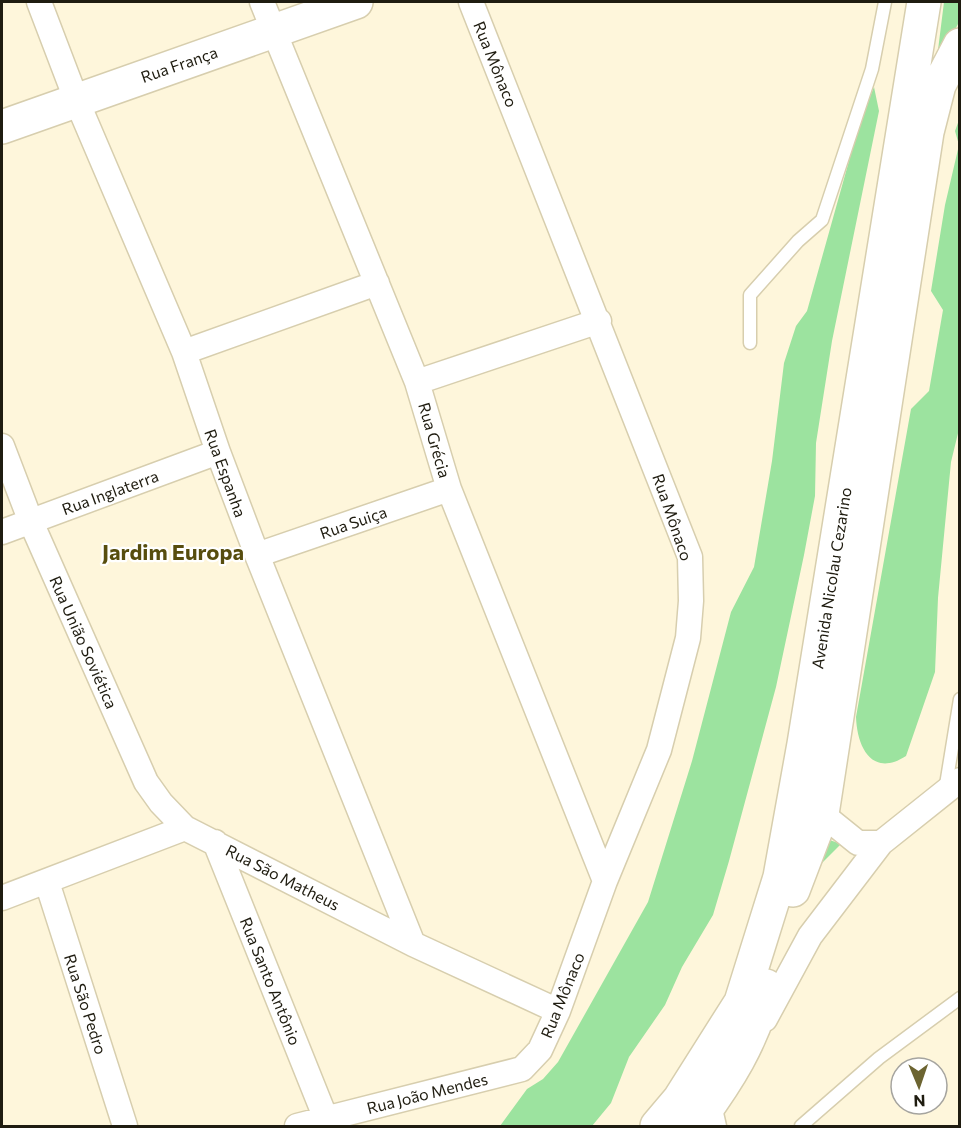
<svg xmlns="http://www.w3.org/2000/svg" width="961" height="1128" font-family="Commissioner,sans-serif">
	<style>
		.green { fill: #9ce39f }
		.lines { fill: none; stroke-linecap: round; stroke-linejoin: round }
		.lane-casing { stroke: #d7ceae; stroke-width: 15 }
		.street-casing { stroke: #d7ceae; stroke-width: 27 }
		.secondary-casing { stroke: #d7ceae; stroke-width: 36 }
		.primary-casing { stroke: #d7ceae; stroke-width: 36 }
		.lane { stroke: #fff; stroke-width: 12 }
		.street { stroke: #fff; stroke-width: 24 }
		.secondary { stroke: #fff; stroke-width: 33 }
		.primary { stroke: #fff; stroke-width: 33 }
		.labels { text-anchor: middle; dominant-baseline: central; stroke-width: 4.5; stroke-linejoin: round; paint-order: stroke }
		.street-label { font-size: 16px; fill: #1f1c10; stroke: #fff }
		.district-label { font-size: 22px; font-weight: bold; fill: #574d0e; stroke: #fff }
	</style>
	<rect width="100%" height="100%" fill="#fef6db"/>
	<!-- green -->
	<path class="green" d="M944,2h15v20l-23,44z
		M874,87l5,24 -47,230 -16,102 -1,53 -11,59 -28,132 -47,174 -16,54 -31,52 -17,38 -36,52 -18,46 -19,23h-92l27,-37 16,-10 15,-17 90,-160 44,-141 39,-149 23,-45 18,-106 12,-98 12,-37 11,-15 54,-193z
		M959,120l1,305 -9,37 -13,136 -3,74 -29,84c-34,22 -49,-9 -50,-39l55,-308 18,-18 14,-81 -12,-19 14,-86 14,-60 -4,-14z
		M821,837l20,7 -25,25z"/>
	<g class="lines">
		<defs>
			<path id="lane" d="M750,343v-48l48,-54 24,-21 50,-151 13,-67
				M945,791l15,-92
				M715,1104l5,22
				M801,1126l78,-68 81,-60"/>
			<path id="street" d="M39,2l37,97 108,253 34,100 39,103 156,389
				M262,2l155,380 32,107 156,392
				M184,352l193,-69
				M417,382l182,-61
				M2,446l29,76 115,260 15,21 24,25 228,116 145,67
				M2,532l216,-80
				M257,555l192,-66
				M822,814l36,29h23
				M215,842l111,277
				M47,882l78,244
				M2,898l183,-70
				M765,1019l45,-83 71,-93 79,-63
				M297,1126l225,-57 18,-19 18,-39 47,-130 54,-131 29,-112 3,-37 -1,-44 -219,-555"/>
			<path id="secondary" d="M2,127l354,-125"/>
			<path id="primary" d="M793,890l29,-76 105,-682 12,-47 21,-40
				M657,1126l22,-26 62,-98 39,-125 24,-133 120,-742
				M694,1126c32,-43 61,-87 72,-140"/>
		</defs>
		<!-- lane casing -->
		<use href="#lane" class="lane-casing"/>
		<!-- street casing -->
		<use href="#street" class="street-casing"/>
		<!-- secondary casing -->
		<use href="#secondary" class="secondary-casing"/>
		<!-- primary casing -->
		<use href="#primary" class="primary-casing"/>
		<!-- lane -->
		<use href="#lane" class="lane"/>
		<!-- street -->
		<use href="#street" class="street"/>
		<!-- secondary -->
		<use href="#secondary" class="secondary"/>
		<!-- primary -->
		<use href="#primary" class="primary"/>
	</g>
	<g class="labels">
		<!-- street labels -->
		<g class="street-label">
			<text transform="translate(179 64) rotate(-19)">Rua França</text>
			<text transform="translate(496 64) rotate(68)">Rua Mônaco</text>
			<text transform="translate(435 440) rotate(74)">Rua Grécia</text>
			<text transform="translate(226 473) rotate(70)">Rua Espanha</text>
			<text transform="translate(110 492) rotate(-20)">Rua Inglaterra</text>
			<text transform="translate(673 517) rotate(71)">Rua Mônaco</text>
			<text transform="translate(353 522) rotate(-19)">Rua Suiça</text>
			<text transform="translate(831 578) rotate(-81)">Avenida Nicolau Cezarino</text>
			<text transform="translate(84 642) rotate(66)">Rua União Soviética</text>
			<text transform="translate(283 877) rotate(27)">Rua São Matheus</text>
			<text transform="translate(271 981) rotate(68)">Rua Santo Antônio</text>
			<text transform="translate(562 995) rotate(-68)">Rua Mônaco</text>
			<text transform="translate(86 1004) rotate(72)">Rua São Pedro</text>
			<text transform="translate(427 1093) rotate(-14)">Rua João Mendes</text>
		</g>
		<!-- district labels -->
		<g class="district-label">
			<text x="173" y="551">Jardim Europa</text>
		</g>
	</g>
	<!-- border -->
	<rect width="961" height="1128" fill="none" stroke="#1f1c10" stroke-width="6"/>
	<!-- north arrow -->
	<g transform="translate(919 1086) rotate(178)"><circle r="28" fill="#ffffff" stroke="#a5a49f" stroke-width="1.5"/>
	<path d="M0-4.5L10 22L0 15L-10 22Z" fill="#6c6431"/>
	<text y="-9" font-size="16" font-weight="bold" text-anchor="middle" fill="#1f1c10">N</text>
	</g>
</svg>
